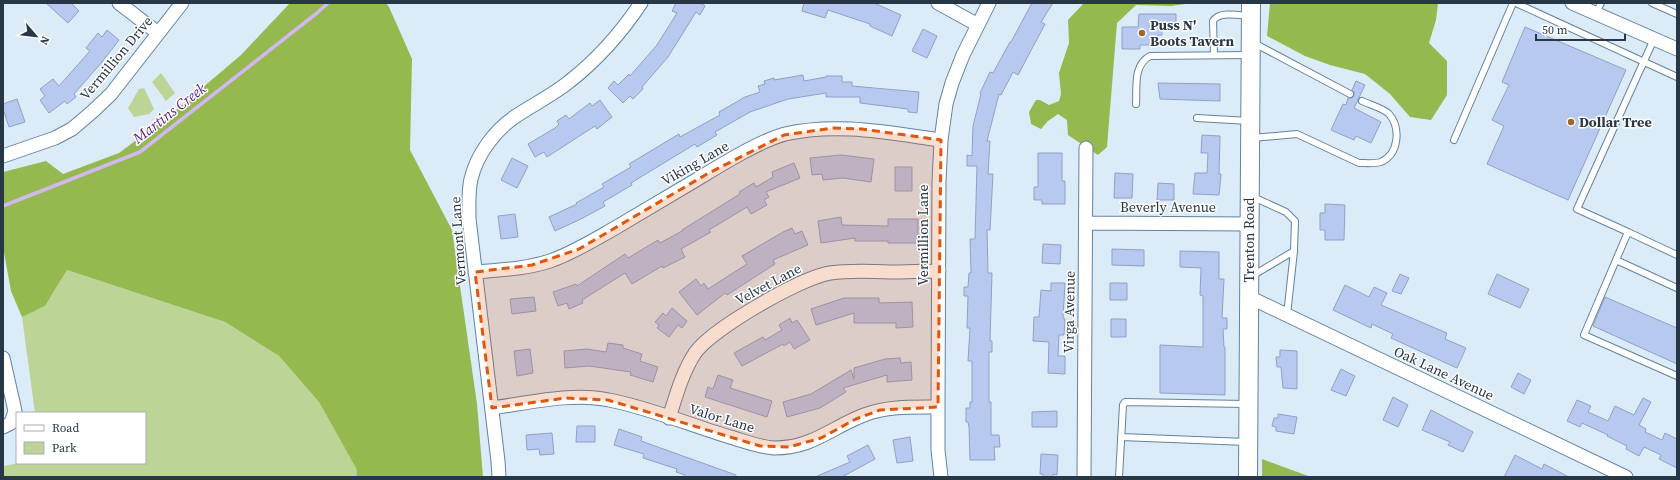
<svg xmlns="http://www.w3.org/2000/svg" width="1680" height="480" font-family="'Source Serif 4',serif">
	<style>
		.green { fill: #bcd496 }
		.forest { fill: #95b94e }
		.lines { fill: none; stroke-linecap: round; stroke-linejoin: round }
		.stream { stroke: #d2b8f2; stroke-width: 3.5 }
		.building { fill: #b7c9ef; stroke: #8fa1c8 }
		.service-casing { stroke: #6083a2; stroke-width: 8 }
		.minor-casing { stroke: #6083a2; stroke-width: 15 }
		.secondary-casing { stroke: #6083a2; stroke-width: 20 }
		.service { stroke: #fff; stroke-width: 6 }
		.minor { stroke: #fff; stroke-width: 13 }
		.secondary { stroke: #fff; stroke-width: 18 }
		.marked { fill: #de570f; fill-opacity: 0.2; stroke: #de570f; stroke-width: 3; stroke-dasharray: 8 5; stroke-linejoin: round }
		.poi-dot { fill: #a16726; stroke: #fff; stroke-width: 1.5 }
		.labels { text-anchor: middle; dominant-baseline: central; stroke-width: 3; stroke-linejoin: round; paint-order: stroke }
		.poi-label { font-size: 14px; font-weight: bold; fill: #283745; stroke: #fff; text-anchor: start }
		.street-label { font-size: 14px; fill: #283745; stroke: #fff }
		.water-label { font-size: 15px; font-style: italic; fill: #591888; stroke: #fff }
	</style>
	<rect width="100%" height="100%" fill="#dcebf8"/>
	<!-- green -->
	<path class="green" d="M161,73l14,20 -9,8 -14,-19z
		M144,88l10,21 -5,5 -15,3 -6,-9 11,-19z
		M67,270l158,52 54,34 40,46 38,68 -1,7h-353v-11l16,-3h126v-50h-110l-13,-96 23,-11z"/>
	<!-- forest -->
	<path class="forest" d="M290,3h96l3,4 23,52 -2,91 42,80 25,174 6,73h-127l1,-7 -38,-68 -40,-46 -54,-34 -158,-52 -22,36 -23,11 -11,-26 -8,-44v-75l43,-11 17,13 56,-21 50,-37 72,-61z
		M1084,3h109l-22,3 -35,-1 -19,18 -10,124 -9,8 -30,-20 -1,-15 -9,-6 -10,7 -7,8 -10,-5 -2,-12 7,-12h4l9,5 10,-4 2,-7 -2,-21 10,-30 -1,-23z
		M1270,3h168l-2,17 -7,23 18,18v34l-16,25 -21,-3 -20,-23 -25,-20 -35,-9 -25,-9 -38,-20z
		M1262,459l49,18h-49z"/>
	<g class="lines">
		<!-- stream -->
		<path class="stream" d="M3,206l137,-54 177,-139 11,-10"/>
	</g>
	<!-- building -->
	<path class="building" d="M46,3h25l8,8 -11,12z
		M676,3h24l5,3 -5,9 -4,-3 -28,45 -26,30 1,2 -10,10 -3,-3 -7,7 -15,-15 6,-7 4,4 11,-11 1,2 27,-31 20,-32 -5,-2z
		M804,3h70l27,12 -9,21 -22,-10v-2l-42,-14 -3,8 -23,-7z
		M1032,3h21l-12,19 4,2 -27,51 -5,-3 -12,23 -2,-1 -12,47h3l-2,33h5l-3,56h-3l1,43h4l-2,68h2v11h-3v50h2v33h8l1,12h-6l1,13h-25l-1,-33 -1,-5h-2v-14h4v-6h2v-41h-4l2,-33h-3l1,-32h-4v-9h4l1,-14h2l-1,-34h5l2,-73h-10v-11l5,1 1,-30 8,-32 -1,-1 10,-21 3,1 17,-31h1z
		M1139,14h37v16h-14v5h-4l-1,10h-17v4h-18v-22h16z
		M1525,27l101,43 -58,130 -81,-36 17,-38 -12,-6 17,-35 -7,-3z
		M923,29l14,7 -10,22 -15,-7z
		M107,30l12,10 -17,22 -28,32 2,3 -9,7 -2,-3 -16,12 -9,-13 5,-4 -5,-7 13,-10 6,7 31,-35 -4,-3 12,-15 4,4z
		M803,75l1,6 22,-4v-1h16v6h10v4l67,6 -2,21 -9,-1v-3l-48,-6v-6h-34v-4l-38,6 -38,13 -35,20 2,3 -20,12 -2,-3 -64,39 1,2 -29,17 2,4 -24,13 -26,12 -6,-14 28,-13 -1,-1 28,-16 -2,-3 29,-17 -2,-3 50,-30 1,3 40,-22 -1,-3 26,-15 15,-5 -2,-6 7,-2 -1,-3 10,-3v2z
		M1356,81l9,4 -11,23 27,14 -10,21 -15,-7 -2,4 -23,-10 12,-26 3,1 2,-7h4l2,-2v-4l-2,-2z
		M1158,83l62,1v17l-60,-2z
		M17,99l8,23 -16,5 -6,-18v-5z
		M600,100l12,17 -15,12 -2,-3 -48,31 -3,-5 -9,5 -7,-13 27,-16 4,-4 -2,-3 9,-6 3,4 21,-16 2,3z
		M1202,135l18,1 -1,38h2l-2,21 -26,-1 2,-21h12l1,-20h-7z
		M1038,153h24v28h3v23h-23v-4h-8v-13h4z
		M841,155l33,4 -3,23 -28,-4 -20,2 -1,-6 -10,1 -2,-17z
		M512,158l16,8 -11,22 -16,-8z
		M794,163l6,15 -34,14 3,5 -5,3 3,5 -16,9 -4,-7 -38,23 2,2 -30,17 4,8 -22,11 -1,-2 -30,18 -7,-11 -43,27 1,3 -14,6 -2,-6 -9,3 -5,-14 23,-8 1,2 48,-32 3,4 30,-18 2,3 22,-12v-1l58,-36 -1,-2 15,-9 2,4 17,-10 -1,-5z
		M895,167h17v24h-17z
		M1115,173l18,1 -1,24h-18z
		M1158,183l16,1v16h-17z
		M1325,204l20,1 -1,35h-19v-10h-5v-17h5z
		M515,214l3,23 -17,2 -3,-23z
		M841,217l1,8 46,1v-7h30v24h-30v-2h-33v-3l-34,5 -3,-22z
		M792,228l3,6 7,-3 6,14 -35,15 2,4 -48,31 -2,-2 -28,22 -18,-23 17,-13 5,7 3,-3 4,6 39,-25 -5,-8 41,-24z
		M1043,244l18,1 -1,19 -18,-1z
		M1112,249l32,1v16l-32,-1z
		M1180,251l39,1v27h5l-2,39h5v11h-4l1,18h1v48l-65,-2v-48l43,2v-51l-3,-1 1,-27 -21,-1z
		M1400,274l9,4 -8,16 -9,-3z
		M1497,274l32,15 -9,19 -32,-14z
		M1051,283h14l-2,35 2,1 -1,16h-5l-1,21h7v18l-17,-1 1,-31 -16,-1 1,-24h5l2,-27 10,1z
		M1110,283h17v17h-17z
		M1345,285l24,12 5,-10 13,6 -6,12 66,28 -2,6 21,9 -9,20 -66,-30 2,-4 -21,-10 -1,4 -38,-18z
		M534,297l2,14 -24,3 -2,-15z
		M1605,297l72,31v36l-84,-38z
		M844,298h35v5l33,-1 1,25 -17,1v-5h-42v-10l-38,12 -5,-16z
		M672,308l15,13 -5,7 -4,-3 -9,12 -12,-9 2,-3 -4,-3 8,-9 3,3z
		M790,318l2,5 5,-3 13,20 -16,9 -4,-7 -6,4 -1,-2 -41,22 -8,-13 29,-16 2,3 17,-10 -3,-5z
		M1111,319h15v18h-15z
		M608,343l15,2v3l19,6 -2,7 18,6 -5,15 -23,-7 1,-3 -42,-6 -24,2 -1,-17 23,-2 19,3z
		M530,349l3,24 -16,3 -3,-25z
		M1280,350l17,1v38l-14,-1 -2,-21h-4l-1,-10h4z
		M900,358l1,5 10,-1 1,18 -25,2v-7l-44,13 3,4 -26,16 -33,9 -4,-15 28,-8 40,-24 3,9v-11l31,-9z
		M1341,369l14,7 -9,20 -15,-6z
		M1518,373l13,7 -7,14 -13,-7z
		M718,375l15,5 -3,8 42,13 -5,16 -62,-20 3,-10 5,2z
		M1393,397l15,8 -10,22 -15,-7z
		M1643,398l8,4 -12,23 7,4 -1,3 17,8 3,-7 12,6v29l-18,-9 2,-4 -17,-8 -5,9 -13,-7 1,-3 -20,-10 1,-1 -26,-12 -2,4 -13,-6 10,-21 14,6 -3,6 20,9 7,-15 19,9z
		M1431,410l42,22 -10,20 -15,-7 2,-3 -28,-12z
		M1057,411v16h-25v-15z
		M1278,414l19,3 -3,17 -18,-3v-4l-4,-1 2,-8h4z
		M577,426h18v16h-19z
		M619,429l23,8 -1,4 95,34v2h-52l1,-2 -9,-3 1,-3 -34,-11 1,-4 -30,-9z
		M552,433l2,21 -14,1 -1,-6 -12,1 -1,-15z
		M910,437l3,24 -16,2 -4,-23z
		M868,445l7,14 -33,18h-27l35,-15 -3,-6z
		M1041,454l17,1 -1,20 -4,-1v3h-10v-3h-3z
		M1515,455l27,14 2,-5 25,13h-65z"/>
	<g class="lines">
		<defs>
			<path id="service" d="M1516,3l161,74
				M1652,3l25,11
				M1596,13l5,-10
				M1654,39l-77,170 51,23 -44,103 93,41
				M1252,42l98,52
				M1214,55l-1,-34c6,-10 26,-6 36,-5
				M1136,104c1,-17 -3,-39 14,-48l99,-1
				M1197,118l52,3
				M1252,138l45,-4 62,29c7,0 15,1 22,-1 18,-8 20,-34 8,-48 -4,-5 -21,-10 -27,-13
				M1454,140l59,-137
				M1251,196l35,16 9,9 -1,30 -7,64
				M1628,232l49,23
				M1616,260l61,28
				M1252,276l42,-25
				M1121,437l125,5
				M1119,477l4,-72 2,-3 121,2"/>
			<path id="minor" d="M119,3l39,30
				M938,3l40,22
				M1572,3l105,46
				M3,156l52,-18 17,-9 20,-17 19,-18 71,-91
				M1087,223l162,1
				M475,272c25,-2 51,-3 75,-11 23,-8 44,-21 65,-33 27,-16 54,-32 81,-48 23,-14 63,-39 89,-46 52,-12 104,-1 156,6
				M1249,297l377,180
				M3,358l12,53 -4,12 -8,4
				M492,408c36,-5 81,-16 117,-8 41,8 81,25 121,37 14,4 29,10 44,11 39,0 56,-20 90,-33 23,-9 49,-8 74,-8
				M669,418c7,-22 13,-45 26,-65 17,-24 105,-75 135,-80 20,-3 40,-2 60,-1 16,0 33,-1 49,-1
				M499,477l-1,-16 -29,-242c0,-13 -1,-27 2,-40 6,-25 24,-49 45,-63 18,-12 37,-21 54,-35 28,-22 51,-48 71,-78
				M941,477l-3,-27v-43l1,-225 2,-42 5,-36 6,-21 11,-28 26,-52
				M1084,477l2,-329"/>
			<path id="secondary" d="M1248,477l3,-474"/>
		</defs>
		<!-- service casing -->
		<use href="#service" class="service-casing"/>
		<!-- minor casing -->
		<use href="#minor" class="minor-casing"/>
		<!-- secondary casing -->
		<use href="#secondary" class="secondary-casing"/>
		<!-- service -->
		<use href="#service" class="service"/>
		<!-- minor -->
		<use href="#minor" class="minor"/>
		<!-- secondary -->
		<use href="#secondary" class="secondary"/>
	</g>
	<!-- marked area -->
	<path class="marked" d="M833,128l29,1 79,11 -3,267 -58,3 -24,9 -35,19 -32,9 -29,-1 -152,-46 -42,-2 -74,10 -17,-136 57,-7 47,-16 128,-75 77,-39z"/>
	<!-- markers -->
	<g class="poi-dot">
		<circle cx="1142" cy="33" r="4"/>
		<circle cx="1571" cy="122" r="4"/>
	</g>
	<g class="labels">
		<!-- poi labels -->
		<g class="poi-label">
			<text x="1150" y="25">Puss N'<tspan x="1150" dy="16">Boots Tavern</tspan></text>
			<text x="1579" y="122">Dollar Tree</text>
		</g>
		<!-- street labels -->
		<g class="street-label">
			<text transform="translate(116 58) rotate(-50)">Vermillion Drive</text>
			<text transform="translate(695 163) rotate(-30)">Viking Lane</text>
			<text x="1168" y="207">Beverly Avenue</text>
			<text transform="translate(923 235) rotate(-90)">Vermillion Lane</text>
			<text transform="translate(1249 240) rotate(-90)">Trenton Road</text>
			<text transform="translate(458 241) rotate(-94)">Vermont Lane</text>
			<text transform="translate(768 284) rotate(-28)">Velvet Lane</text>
			<text transform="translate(1069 312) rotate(-89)">Virga Avenue</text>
			<text transform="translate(1444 373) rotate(25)">Oak Lane Avenue</text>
			<text transform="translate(722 418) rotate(17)">Valor Lane</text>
		</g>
		<!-- water labels -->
		<g class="water-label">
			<text transform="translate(169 113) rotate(-38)">Martins Creek</text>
		</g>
	</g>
	<!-- border -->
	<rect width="1680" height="480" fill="none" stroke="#283745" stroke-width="8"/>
	<!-- legend -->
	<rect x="16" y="412" width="130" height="52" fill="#ffffff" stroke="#a9afb5"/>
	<rect x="24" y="425" width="20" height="6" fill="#ffffff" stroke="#a9afb5"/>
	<text x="52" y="432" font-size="12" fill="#283745">Road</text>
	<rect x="24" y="442" width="20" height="12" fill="#bcd496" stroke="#a9afb5"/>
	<text x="52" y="452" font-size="12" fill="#283745">Park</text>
	<!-- north arrow -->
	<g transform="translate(36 36) rotate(118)" stroke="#ffffff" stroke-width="3" paint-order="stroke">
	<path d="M0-3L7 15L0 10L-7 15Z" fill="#283745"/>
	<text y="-6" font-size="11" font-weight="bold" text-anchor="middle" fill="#283745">N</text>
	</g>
	<!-- scale -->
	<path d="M1536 34v6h89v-6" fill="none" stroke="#283745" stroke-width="2"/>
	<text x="1542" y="34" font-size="12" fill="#283745" stroke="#ffffff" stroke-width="3" paint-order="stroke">50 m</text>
</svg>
